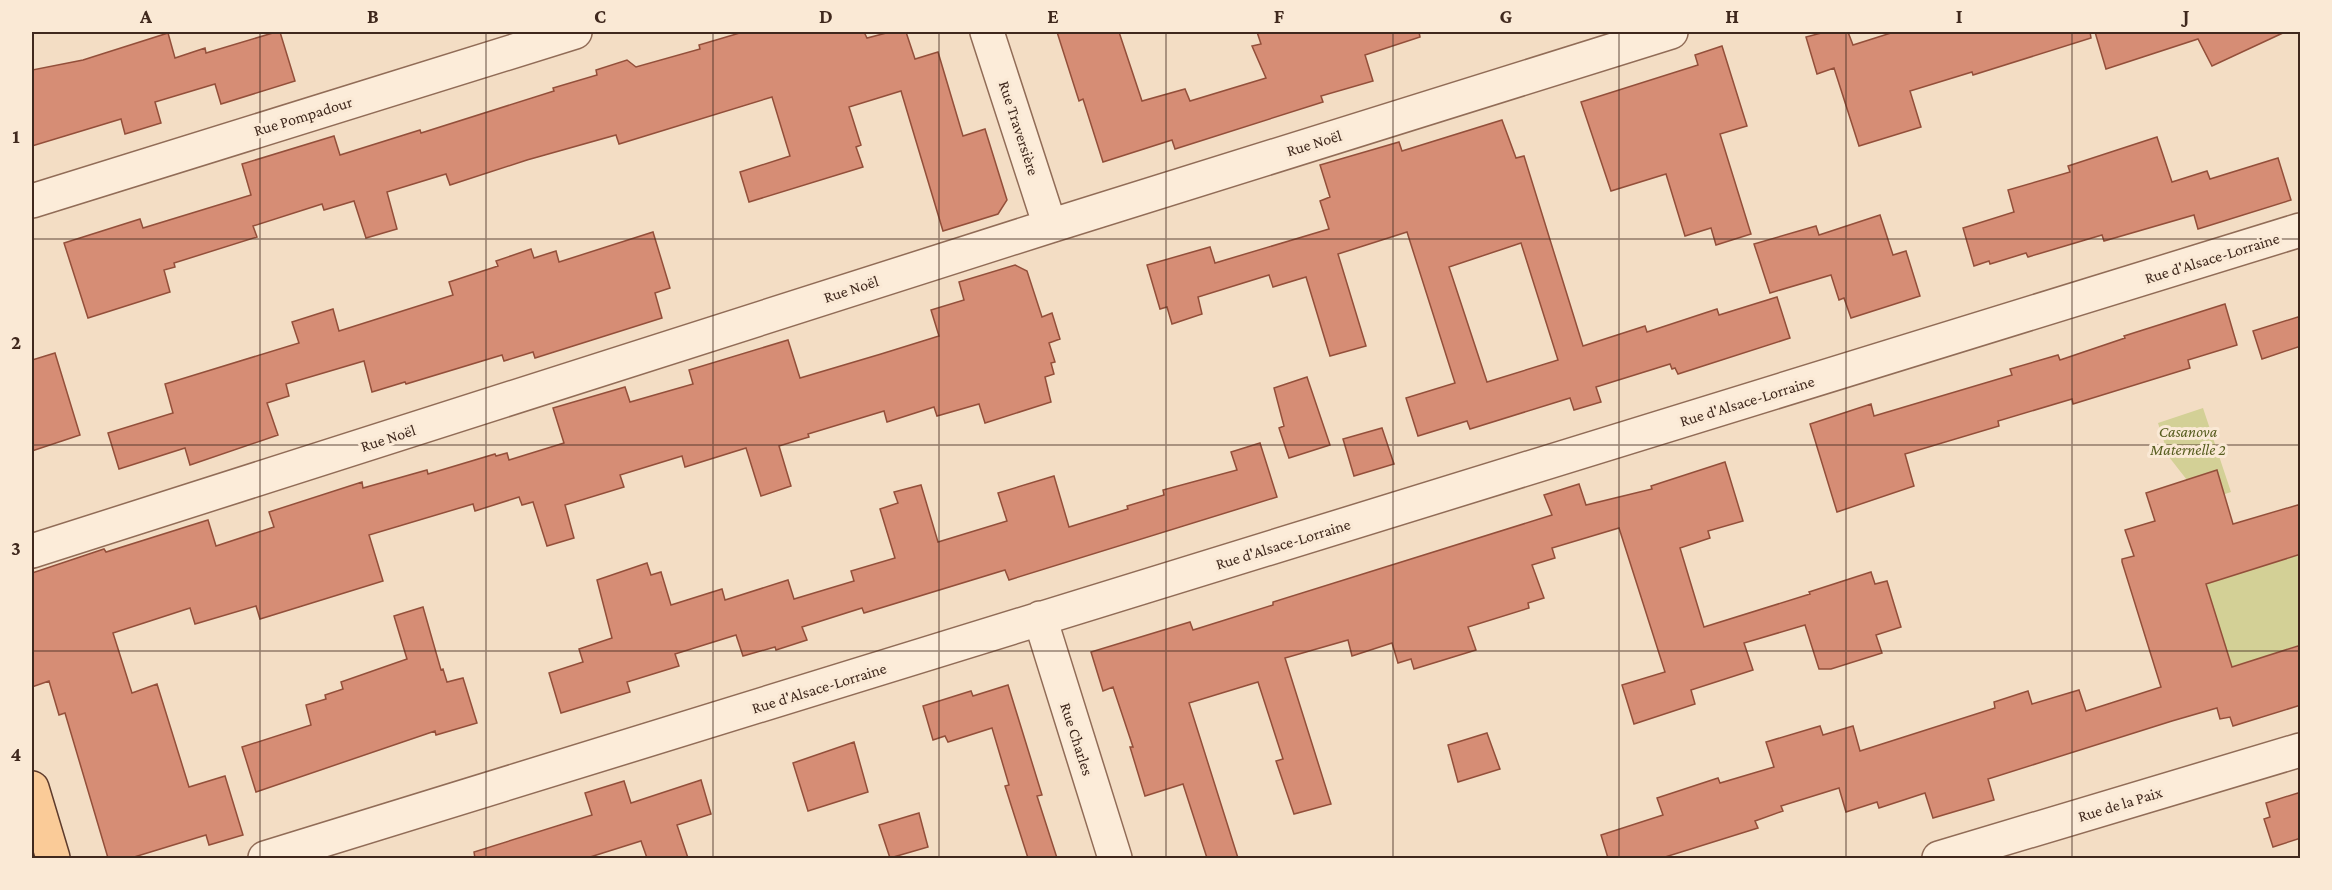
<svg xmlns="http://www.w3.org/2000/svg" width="2332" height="890" font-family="'Crimson Pro',serif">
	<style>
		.green { fill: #d3d096 }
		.building { fill: #d68d75; stroke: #934f3a; stroke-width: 1.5; fill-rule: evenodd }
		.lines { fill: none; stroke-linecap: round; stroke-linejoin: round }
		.minor-casing { stroke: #916c57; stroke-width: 36 }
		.primary-casing { stroke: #5e3b2c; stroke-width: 36 }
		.minor { stroke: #fcecd9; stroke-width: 33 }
		.primary { stroke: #facb98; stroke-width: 33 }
		.grid { fill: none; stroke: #3f281d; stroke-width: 1.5; stroke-opacity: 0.55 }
		.labels { text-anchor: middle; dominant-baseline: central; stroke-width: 6; stroke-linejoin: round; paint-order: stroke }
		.street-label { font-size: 16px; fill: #3f281d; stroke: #fae9d5 }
		.park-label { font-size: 16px; font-style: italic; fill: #585e21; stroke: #fae9d5 }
		.neatline { fill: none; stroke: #3f281d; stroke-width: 2 }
		.grid-label { font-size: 20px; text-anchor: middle; font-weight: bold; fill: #3f281d }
	</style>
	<rect width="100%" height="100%" fill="#f3ddc4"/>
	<!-- green -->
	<path class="green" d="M2203,408l28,84 -36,12 -8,-24 -18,-23 -11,-34z
		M2300,554v91l-68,22 -26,-83z"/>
	<!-- building -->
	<path class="building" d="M276,32h4l15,49 -74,23 -6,-20 -60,18 6,21 -36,11 -4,-15 -89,27v-76l51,-10 85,-27 7,25 30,-10 1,5z
		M743,32h121l3,6 23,-6h16l9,27 23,-7 25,84 22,-7 22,71 -9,14 -55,17 -42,-140 -52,16 12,38 -5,2 7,20 -114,35 -9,-30 50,-16 -18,-59 -153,47 -3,-9 -89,25 -77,25 -4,-11 -59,18 10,37 -31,9 -12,-37 -30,9 -2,-6 -69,22 4,11 -83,26 1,4 -11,3 6,22 -82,26 -24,-75 76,-24 3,9 108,-33 -9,-31 92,-28 6,19 80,-25 1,3 133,-42 -1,-3 44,-13 -1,-5 31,-10 9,7 64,-18 -1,-4z
		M1057,32h62l23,69 43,-12 5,12 76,-23 -14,-32 9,-2 -4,-12h162l1,5 -55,18 8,26 -52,15 2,6 -148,47 -3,-9 -69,22 -20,-63 -4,2z
		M1825,32h23l5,13 41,-13h196l1,6 -118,37 -1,-3 -62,19 11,36 -62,19 -25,-78 -17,6 -11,-37z
		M2095,32h190l-73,34 -14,-27 -92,30z
		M1722,46l25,80 -27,8 31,100 -35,11 -5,-17 -26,8 -19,-62 -55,17 -30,-89 117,-37 -3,-10z
		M1502,120l14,38 8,-2 59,190 62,-20 2,6 70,-23 2,6 58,-18 13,41 -112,36 -3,-6 -3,1 -2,-5 -74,23 5,15 -27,8 -4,-12 -100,31 -3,-8 -49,15 -12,-38 49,-15 -48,-151 -69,22 28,92 -36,10 -24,-79 -33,10 -4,-12 -71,22 4,17 -30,10 -5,-17 -7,2 -13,-44 63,-18 5,16 114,-34 -9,-28 10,-4 -10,-32 79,-23 3,9zM1521,243l37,117 -71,22 -38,-115z
		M2157,137l15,45 35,-11 3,8 68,-21 13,42 -93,29 -4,-14 -90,26 -2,-6 -74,22 -2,-4 -36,11 -1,-3 -15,5 -11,-38 51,-16 -6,-22 62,-18 -2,-6z
		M1880,215l13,40 13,-4 14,45 -69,22 -7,-20 -5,2 -8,-25 -61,18 -16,-49 62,-18 3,9z
		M653,232l17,56 -15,5 7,25 -127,40 -2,-6 -29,9 -2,-6 -96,29 -1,-2 -33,10 -8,-31 -78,23 3,12 -22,7 11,32 -88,30 -5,-17 -66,21 -11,-36 65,-20 -8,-29 134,-41 -7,-21 41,-13 6,22 114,-36 -4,-13 49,-16 -2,-5 35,-12 3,9 22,-7 3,11z
		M1015,265l12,6 15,46 10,-4 8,26 -11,4 6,19 -4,1 3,11 -9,3 6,25 -66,21 -6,-19 -42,12 -3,-9 -47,15 -3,-11 -76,23 1,3 -30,9 12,40 -30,10 -15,-48 -61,19 -3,-11 -62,19 4,12 -59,18 9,33 -27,8 -14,-44 -11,3 -3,-8 -44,14 -2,-7 -104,31 14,46 -123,38 -4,-13 -61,18 -5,-16 -77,25 19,60 25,-9 32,103 36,-11 18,59 -34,10 -3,-10 -75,23h-23l-43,-145 -6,2 -10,-34 -17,6v-114l72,-24 2,3 102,-32 8,26 58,-19 -5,-15 93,-30 1,6 64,-18 1,4 67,-20 1,2 11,-3 2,7 55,-17 -11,-35 72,-21 5,15 63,-18 -4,-14 99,-30 12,38 81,-24 58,-18 -8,-26 33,-10 -5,-18z
		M2225,304l12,41 -49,15 2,8 -117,36 -1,-5 -74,22 1,5 -94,28 9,32 -77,26 -27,-88 61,-20 3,12 138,-41 -2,-6 48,-14 2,5 65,-22 -1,-2z
		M2301,316v30l-39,13 -9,-28z
		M55,353l25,82 -48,16v-91z
		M1307,377l23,68 -41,13 -10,-30 5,-2 -10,-38z
		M1382,428l12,36 -40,12 -11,-37z
		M1260,443l17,54 -268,83 -4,-10 -141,43 -2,-5 -60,19 5,13 -31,10 -1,-3 -32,9 -7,-21 -61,19 4,12 -52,16 3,10 -69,21 -12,-40 34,-11 -4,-13 33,-11 -15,-58 50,-17 4,12 10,-3 10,33 51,-16 3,11 63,-20 6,19 60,-18 -3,-10 44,-13 -15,-49 18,-6 -4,-11 27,-7 17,57 69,-21 -9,-28 56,-17 15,51 59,-18 -1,-3 37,-11 -1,-5 74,-20 -6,-18z
		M1725,462l18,59 -35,10 2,7 -30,10 24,79 106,-33 -1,-2 62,-20 4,12 12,-3 14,46 -25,8 6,18 -51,16h-12l-14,-44 -61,18 9,27 -62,20 4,14 -61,20 -12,-39 43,-13 -46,-144 -67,20 3,10 -23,7 12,33 -16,5 1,5 -61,19 8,23 -62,19 -3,-10 -13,4 -6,-20 -40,13 -4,-16 -63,18 46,146 -37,10 -18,-53 7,-2 -25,-77 -69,21 49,155h-31l-24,-74 -38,12 -15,-49h3l-20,-60 -10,4 -12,-39 99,-30 3,8 80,-25v-3l279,-87 -8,-20 16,-5 19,-6 7,21 66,-16 -1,-3z
		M2217,470l16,54 68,-20v50l-95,30 26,83 69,-22v60l-68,21 -3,-9 -10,2 -3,-11 -45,13 -184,58 6,21 -61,18 -8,-25 -46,15 -2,-6 -31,10 -7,-24 -58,18 2,5 -28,10 3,7 -96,30h-54l-7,-23 62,-20 -6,-17 61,-20 2,5 54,-16 -8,-25 54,-16 3,9 30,-9 7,25 135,-43 -1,-6 34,-11 4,13 47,-14 7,21 75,-24 -39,-125v-3l12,-3 -9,-26 30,-9 -9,-28z
		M423,607l18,63 2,-1 4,13 16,-4 14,45 -41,12 -1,-4 -179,61 -14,-45 69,-22 -5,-20 20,-6 -1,-4 18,-6 -2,-7 66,-23 -13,-43z
		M1008,685l34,110 -5,1 20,62h-29l-23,-72 4,-1 -17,-57 -44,14 -3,-6 -12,4 -10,-34 48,-15 2,5z
		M1487,733l13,36 -42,13 -10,-37z
		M854,742l14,50 -60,19 -15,-48z
		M701,780l10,34 -34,11 11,33h-41l-6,-17 -54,17h-112l-1,-6 118,-37 -7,-22 39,-12 7,22z
		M2301,792v46l-28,9 -9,-28 6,-2 -4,-14z
		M919,813l9,34 -38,11 -11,-33z"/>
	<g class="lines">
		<defs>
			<path id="minor" d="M987,32l63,194
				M32,201l543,-169
				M32,551l1018,-325 621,-194
				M1040,618l75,240
				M265,858l2035,-628
				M1939,858l361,-108"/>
			<path id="primary" d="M32,788l21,70"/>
		</defs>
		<!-- minor casing -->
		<use href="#minor" class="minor-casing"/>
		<!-- primary casing -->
		<use href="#primary" class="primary-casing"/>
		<!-- minor -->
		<use href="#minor" class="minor"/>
		<!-- primary -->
		<use href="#primary" class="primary"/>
	</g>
	<!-- grid -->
	<path class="grid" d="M260,32v826M486,32v826M713,32v826M939,32v826M1166,32v826M1393,32v826M1619,32v826M1846,32v826M2072,32v826M32,239h2268M32,445h2268M32,651h2268"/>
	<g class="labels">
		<!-- street labels -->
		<g class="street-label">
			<text transform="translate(303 116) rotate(-17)">Rue Pompadour</text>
			<text transform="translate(1019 128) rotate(72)">Rue Traversière</text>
			<text transform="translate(1314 143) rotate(-17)">Rue Noël</text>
			<text transform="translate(2212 258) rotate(-17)">Rue d'Alsace-Lorraine</text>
			<text transform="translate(851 289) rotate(-18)">Rue Noël</text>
			<text transform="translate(1747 401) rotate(-17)">Rue d'Alsace-Lorraine</text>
			<text transform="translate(388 438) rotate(-18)">Rue Noël</text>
			<text transform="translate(1283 544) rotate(-17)">Rue d'Alsace-Lorraine</text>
			<text transform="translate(819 688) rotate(-17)">Rue d'Alsace-Lorraine</text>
			<text transform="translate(1077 739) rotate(72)">Rue Charles</text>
			<text transform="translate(2120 804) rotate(-17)">Rue de la Paix</text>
		</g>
		<!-- park labels -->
		<g class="park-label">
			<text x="2188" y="431">Casanova<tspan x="2188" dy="18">Maternelle 2</tspan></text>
		</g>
	</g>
	<!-- border -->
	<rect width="2332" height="890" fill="none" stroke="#fae9d5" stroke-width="66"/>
	<rect x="33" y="33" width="2266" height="824" class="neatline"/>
	<g class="grid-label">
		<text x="146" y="23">A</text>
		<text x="373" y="23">B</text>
		<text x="600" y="23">C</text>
		<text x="826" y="23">D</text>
		<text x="1053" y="23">E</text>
		<text x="1279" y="23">F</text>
		<text x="1506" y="23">G</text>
		<text x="1732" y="23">H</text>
		<text x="1959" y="23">I</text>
		<text x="2186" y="23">J</text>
		<text x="16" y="143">1</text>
		<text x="16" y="349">2</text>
		<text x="16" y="555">3</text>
		<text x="16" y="761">4</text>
	</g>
</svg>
